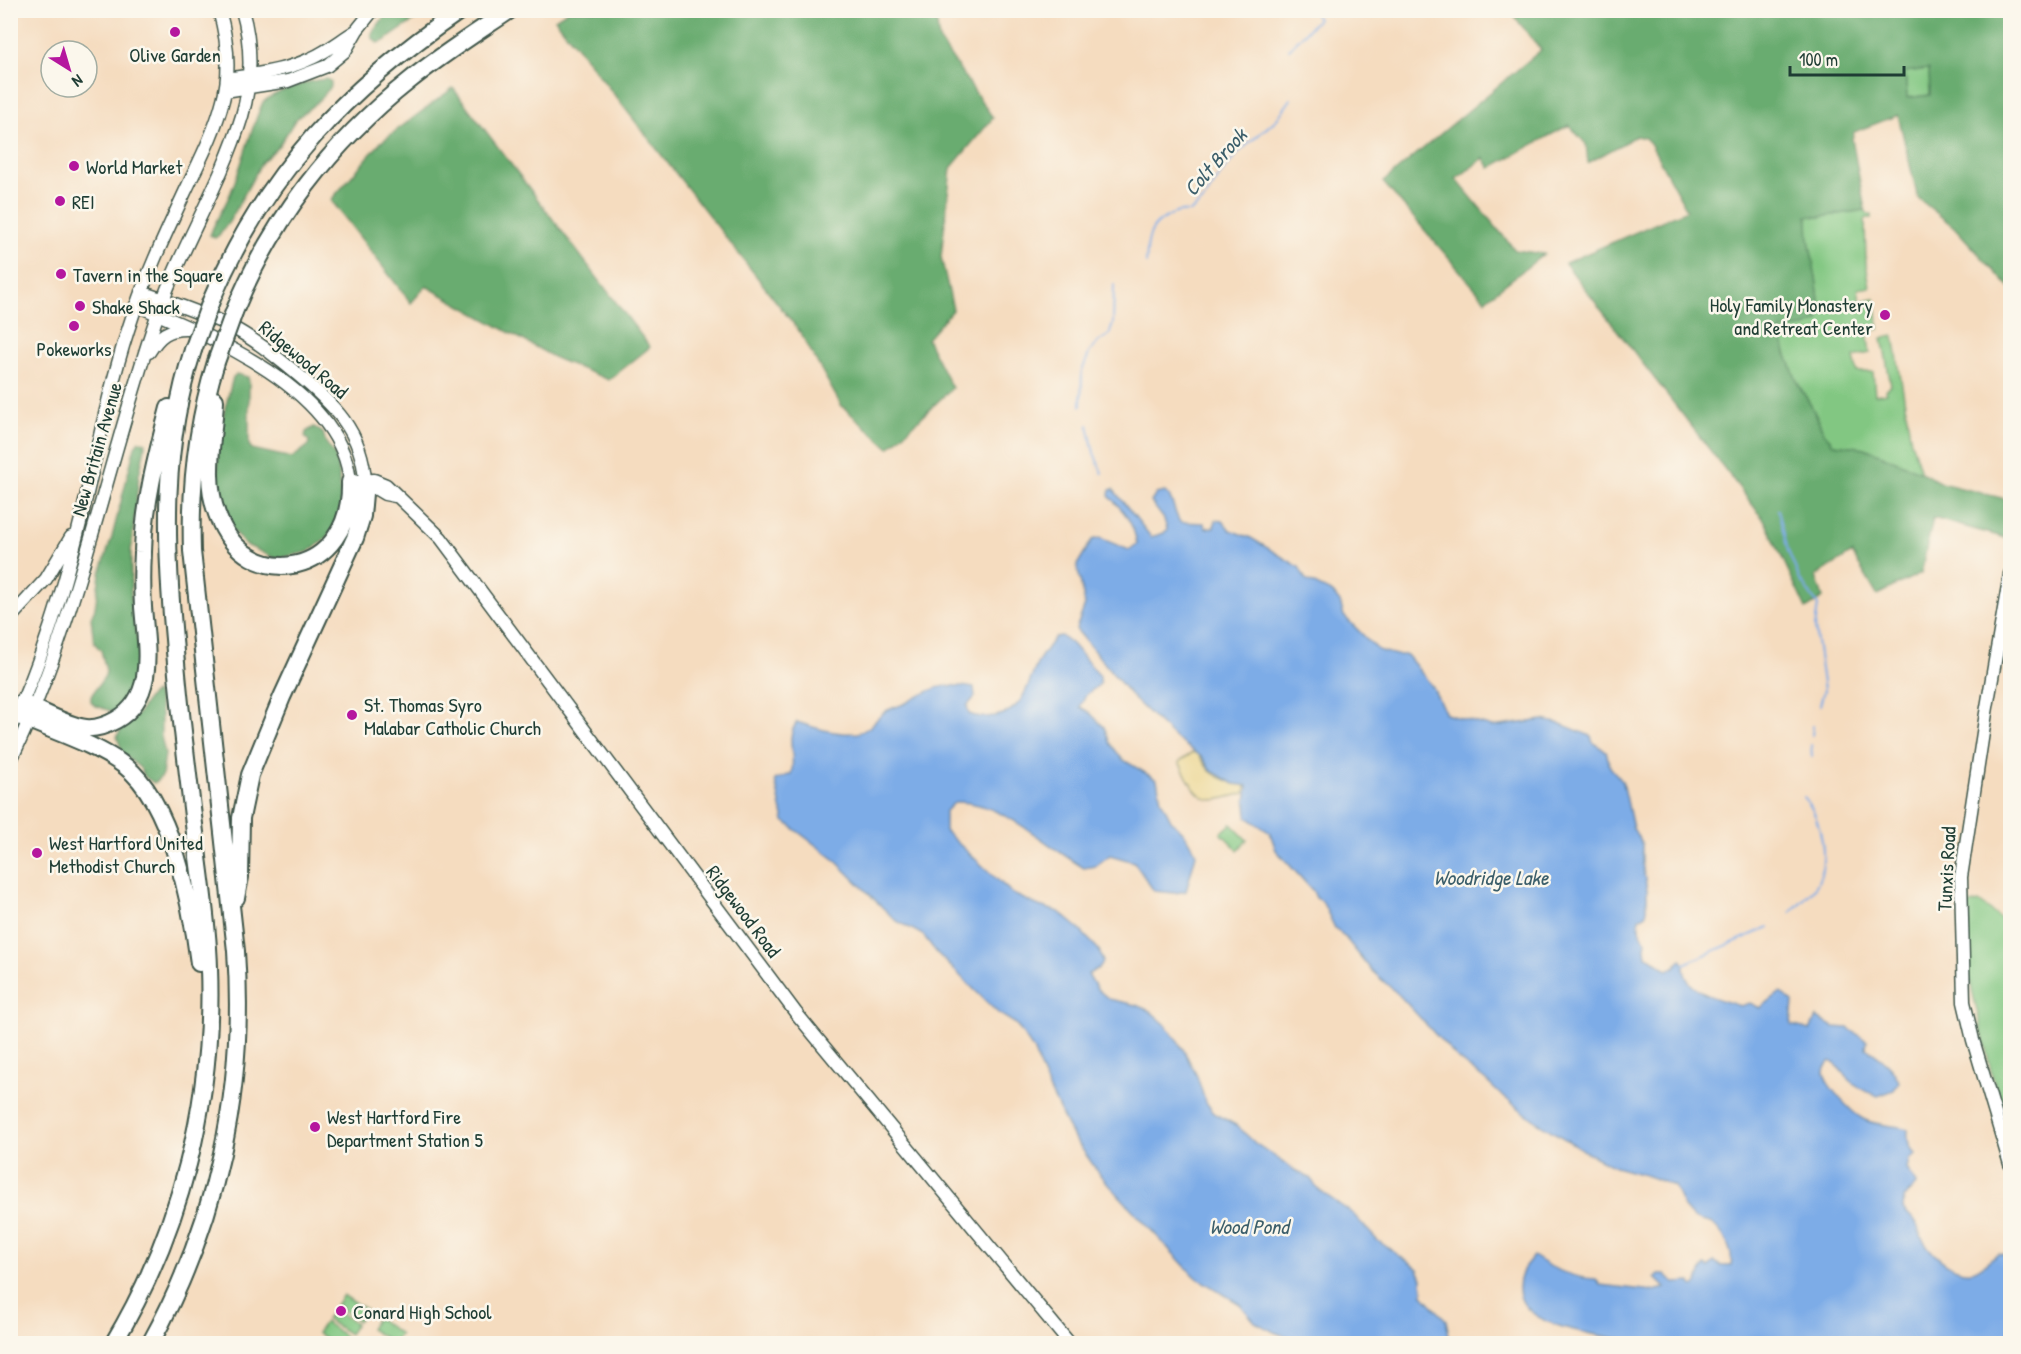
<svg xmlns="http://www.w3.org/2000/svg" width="2021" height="1354" font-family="'Patrick Hand',sans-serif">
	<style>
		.green { fill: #82c782; stroke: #50825b; stroke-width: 1.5 }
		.forest { fill: #69ac70; stroke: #447452; stroke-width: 1.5; fill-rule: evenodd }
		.sand { fill: #eeda9e; stroke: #868c69; stroke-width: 1.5 }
		.water { fill: #7dace7; stroke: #4e748e; stroke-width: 1.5 }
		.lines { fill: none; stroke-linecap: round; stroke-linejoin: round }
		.stream { stroke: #7dace7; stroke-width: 2 }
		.secondary-casing { stroke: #3f5549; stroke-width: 15 }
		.highway-casing { stroke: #3f5549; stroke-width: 20 }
		.secondary { stroke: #fff; stroke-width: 12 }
		.highway { stroke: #fff; stroke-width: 16 }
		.highway-bridge-casing { stroke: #3f5549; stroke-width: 20; stroke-linecap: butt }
		.highway-bridge { stroke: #fff; stroke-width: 16 }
		.poi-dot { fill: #b5179e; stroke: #fbf7ec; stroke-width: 2 }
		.labels { text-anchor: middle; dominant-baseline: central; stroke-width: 5; stroke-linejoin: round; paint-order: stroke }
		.poi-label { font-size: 20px; fill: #1f3d34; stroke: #fbf7ec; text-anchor: start }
		.street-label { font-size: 20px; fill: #1f3d34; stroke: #fbf7ec }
		.water-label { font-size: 21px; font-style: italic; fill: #3b5e6a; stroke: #fbf7ec }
	</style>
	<rect width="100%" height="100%" fill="#fbf7ec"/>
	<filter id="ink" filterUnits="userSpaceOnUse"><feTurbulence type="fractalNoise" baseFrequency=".0167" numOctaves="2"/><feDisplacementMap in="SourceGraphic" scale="12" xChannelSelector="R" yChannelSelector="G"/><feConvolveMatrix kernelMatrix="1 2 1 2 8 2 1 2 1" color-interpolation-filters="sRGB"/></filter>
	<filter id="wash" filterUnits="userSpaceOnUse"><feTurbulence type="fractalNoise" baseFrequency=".008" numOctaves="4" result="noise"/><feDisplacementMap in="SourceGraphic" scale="24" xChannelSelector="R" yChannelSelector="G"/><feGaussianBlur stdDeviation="1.35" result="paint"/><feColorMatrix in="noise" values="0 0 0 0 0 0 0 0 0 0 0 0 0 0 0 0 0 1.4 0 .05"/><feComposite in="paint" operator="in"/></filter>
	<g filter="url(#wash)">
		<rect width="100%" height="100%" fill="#f5dcbf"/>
		<!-- green -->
		<path class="green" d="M1929,69l1,26 -23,3 -2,-27z
			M1865,210l3,4 4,1v3h-5l-2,2 1,44 4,23 -12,2 2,12 15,-3 4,31 -12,3 3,21 -16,4 3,15h16l2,23 11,-2 -1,-3 6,-5 -9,-47 12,-2 17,105 10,31h-2l-54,-24 -32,-4 -10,-13 -10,-22 -15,-25 -12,-31 -6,-24 25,-2 14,-7c2,-27 -6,-54 -10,-81 -2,-8 0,-16 -3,-24l14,2z
			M1231,824l16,16 -9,10 -17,-17z
			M1979,902l31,24v207l-18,-58 -26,-111 -1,-59z
			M343,1295l23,15 -8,11 -22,-16z
			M334,1308l22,16 -7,10 -23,-15z
			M377,1318l23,16 -7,9 -23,-14z
			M325,1322l21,15 -4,6h-9l-16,-10z"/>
		<!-- forest -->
		<path class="forest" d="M569,10l366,1 4,29 54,78 -42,50 -10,89 12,52 -26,30 25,49 -63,60 -48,-43 -41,-73 -245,-313z
			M389,11v-1l39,1 -44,30 -7,2 -5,-6v-4z
			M1510,11h495l5,39v238l-56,-61 -36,-29 -20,-83 -44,17 -2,7 13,71 -45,7 -13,-1c2,8 1,15 2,23 4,27 12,54 10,82l-14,6 -25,3 6,23 12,31 15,25 10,22 10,13 32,4 56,24 20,11 69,17v24l-4,14 -73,-20 -12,55 -44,22 -25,-42 -36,23 7,22 -17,11 -41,-88 -200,-258 122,-53 -37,-67 -5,-5 -9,-2 -48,27 -2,-19 -17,-19 -79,43 -6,-10 -28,21 59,71 29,4 -59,46 -102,-118 158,-132zM1929,69l1,26 -23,3 -2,-26z
			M327,79l4,3v5l-14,15 -22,18 -17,27 -16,15 -33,60 -10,13 -4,3 -5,-3c6,-16 15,-28 21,-43 12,-30 19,-61 32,-90 13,-11 47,-22 64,-23z
			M453,88l197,259 -41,33 -52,-21 -131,-73 -15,17 -80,-103 50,-58z
			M237,374l11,3 1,5v63l3,4 40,9 16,-12 1,-5 -4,-4 1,-5 8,-5 9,6 3,10 9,12 4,19 2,32 -6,20 -9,13 -18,13 -32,7 -32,-15 -17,-21 -10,-39 2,-52 14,-55z
			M139,441l7,2 -7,32 -8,78v57l8,37 -2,37 -14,22 -10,6 -19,-7 -3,-4v-5l14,-20 1,-5 -5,-21 -7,-7 -3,-26 4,-9 5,-34 12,-37 23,-91z
			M155,692l3,4 3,18v22l4,18 -3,22 -8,7 -9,-6 -5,-9 -17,-14 -6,-17c3,-11 16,-16 23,-26 5,-7 7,-14 15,-19z"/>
		<!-- sand -->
		<path class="sand" d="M1195,751c7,6 9,14 15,20 9,8 25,13 36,14l-1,8c-10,2 -23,7 -33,7 -17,-1 -26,-26 -33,-38z"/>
		<!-- water -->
		<path class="water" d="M1113,489l38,48 13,-4 3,-4 -3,-10 -13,-17 5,-8 9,-2c10,8 8,20 15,30l24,1 1,5 9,-1 2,-7 7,1 7,9 21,8 48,29 7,13 27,13 7,9 4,14 34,34 18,5h11l25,31 14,28 46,13 51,-7 18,4 30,12 2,7 13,8 4,16 13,15 10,46 9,16v19l5,27v20l-2,5 -6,3c-2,9 1,16 7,23l-1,7 1,8 7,3 14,11 7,-2 7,-9c5,6 2,12 5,18 8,18 38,23 54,29l10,-3 10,5 21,-16 12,10 -2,23 19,5 6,-13 17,10 15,1 19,13 -1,7c14,10 27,17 33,34l-5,8 -16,6c-19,-6 -31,-17 -43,-33l-5,-2c-3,3 -6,7 -6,12 2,13 28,40 39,46 13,7 31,6 45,10 -1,11 0,18 8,25l-7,5 -2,10 10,15 -13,14 -1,11c4,4 10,9 13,14 3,6 4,12 8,18 9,15 32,35 51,29 8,-3 16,-12 23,-17l12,3v87h-368c-31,-8 -123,-11 -123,-55 0,-13 6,-23 14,-32 20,14 39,22 63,23l4,6 54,6 11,-3 -10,-10 4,-4h6l10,9 16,-1 1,3 3,1c6,-7 5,-15 10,-21l4,2 5,-5 8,4h9c3,-13 -7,-34 -19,-42 -5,-3 -13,-2 -18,-6 -10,-6 -15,-22 -20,-32l-26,-10 -33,-9 -22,-11 -53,-32 -39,-29 -16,-15 -26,-20 -60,-65 -27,-24 -28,-35 -9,-8 -13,-27 -6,-3 -3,-7 -37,-41 -6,-17 -23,-16 -1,-15 2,-16 -14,-2 -24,-14 -7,-12 -28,-20 -41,-39 -58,-70 9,-24 -8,-40 15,-25 8,-2 29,12 8,-6c-4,-23 -13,-33 -28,-48l1,-6z
			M1061,636l11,8 28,32v8l-14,11 -6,12 9,5 15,15 6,16 12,16 35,21 4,20 10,20 13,13 12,21 -10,37 -11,2 -21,-2 -20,-29 -24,-7 -15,11 -11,2c-38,-22 -83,-68 -129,-66l-10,10v19l68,63 26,12 20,6 17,14 23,24 4,12 -4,6 -11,6 9,15 12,10 27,6 14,6 15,13 18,25 14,27 8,25 9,12 22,12 19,18 41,28 14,7 9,12 34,24 24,26 41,29 4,10 1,16 23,25 3,15 -4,8 -123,1 -22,-3 -26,-9 -19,-10 -15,-18 -46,-28 -93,-100 -31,-44 -25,-52 -12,-31 -17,-25 -18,-11 -61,-60 -14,-18 -28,-15 -61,-61 -50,-38 -9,-41 16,-6c6,-19 -7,-34 6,-52 18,6 40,13 60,11 13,-2 19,-15 29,-22 7,-4 15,-5 22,-9 26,-15 36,-20 66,-14l1,9 -8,9 2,8c11,4 16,3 27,2 29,-5 32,-35 43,-56 5,-8 11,-16 16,-23z"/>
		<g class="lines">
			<!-- stream -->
			<path class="stream" d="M1289,49l29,-30 -6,-9
				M1146,263c2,-21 0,-35 21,-46 9,-5 13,-6 23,-5l13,-11 22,-33 16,-18 36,-31 14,-20
				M1081,406l1,-35 8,-20 8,-9 11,-7 4,-11 1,-39
				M1088,425l6,28 8,20
				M1778,510l10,41 12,29 18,25 -3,23 9,62 -4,15
				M1812,735l1,-9
				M1811,745l1,11
				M1791,912c7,-8 16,-15 23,-23 17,-23 8,-72 -10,-92
				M1684,964l85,-37"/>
		</g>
	</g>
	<g filter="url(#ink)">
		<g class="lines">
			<defs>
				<path id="secondary" d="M227,79c28,-5 59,-8 85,-21 16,-7 29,-18 44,-27
					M225,91l63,-10 39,-15 18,-15 12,-21 16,-20
					M141,292c29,10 59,20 87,33 25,13 46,30 68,48 36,30 67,58 69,109l20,12 10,2
					M136,305c75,31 206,85 214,177l24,-2 12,5 55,53 355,475 274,331
					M149,352c10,-16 19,-24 39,-23
					M2010,574l-24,139 -25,164 3,125 9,38 37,124
					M10,618l36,-39 25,-42
					M10,729c32,-67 53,-138 71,-210 15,-63 27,-127 47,-189 15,-48 36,-93 57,-138 14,-30 30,-60 38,-92 8,-29 4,-62 -4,-90
					M10,762c67,-139 95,-291 144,-437 23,-72 66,-137 88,-209 10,-34 10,-72 0,-106"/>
				<path id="highway" d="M211,301c54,-129 136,-213 250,-291
					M234,312c37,-91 98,-170 175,-231 32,-26 67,-48 101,-71
					M215,400c-1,38 -12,77 2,114 30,83 136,62 133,-32
					M22,703c18,7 45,23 64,25 11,1 21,-3 30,-8 41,-23 30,-74 27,-113 -1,-18 -1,-37 0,-55 1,-49 14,-97 26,-144
					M17,715c33,15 79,29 108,51 46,35 67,141 74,197
					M236,898l4,-21 1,-59 9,-43 32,-78 73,-159 7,-22 3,-34
					M113,1344c68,-113 101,-245 96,-376 -1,-42 -8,-85 -13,-127 -8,-67 -17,-135 -22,-202 -9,-99 -12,-193 19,-289
					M150,1344c67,-121 96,-255 86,-393l-44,-400c-2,-64 5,-128 24,-189"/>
			</defs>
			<!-- secondary casing -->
			<use href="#secondary" class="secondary-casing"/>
			<!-- highway casing -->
			<use href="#highway" class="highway-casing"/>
			<!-- secondary -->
			<use href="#secondary" class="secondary"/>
			<!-- highway -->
			<use href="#highway" class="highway"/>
			<defs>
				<path id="highway-bridge" d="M193,350l18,-49
					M216,362l18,-50"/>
			</defs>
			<!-- highway-bridge casing -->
			<use href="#highway-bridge" class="highway-bridge-casing"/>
			<!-- highway-bridge -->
			<use href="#highway-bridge" class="highway-bridge"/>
		</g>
	</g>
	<!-- markers -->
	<g class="poi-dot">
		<circle cx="175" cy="32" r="6"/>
		<circle cx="74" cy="166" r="6"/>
		<circle cx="60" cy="201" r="6"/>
		<circle cx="61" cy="274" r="6"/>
		<circle cx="80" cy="306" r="6"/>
		<circle cx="1885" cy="315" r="6"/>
		<circle cx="74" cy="326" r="6"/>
		<circle cx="352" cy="715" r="6"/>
		<circle cx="37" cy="853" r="6"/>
		<circle cx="315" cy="1127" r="6"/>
		<circle cx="341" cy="1311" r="6"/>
	</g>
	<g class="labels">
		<!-- poi labels -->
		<g class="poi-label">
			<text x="175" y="54" text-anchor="middle">Olive Garden</text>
			<text x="86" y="166">World Market</text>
			<text x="72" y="201">REI</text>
			<text x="73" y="274">Tavern in the Square</text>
			<text x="1873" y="304" text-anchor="end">Holy Family Monastery<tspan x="1873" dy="23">and Retreat Center</tspan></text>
			<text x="92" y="306">Shake Shack</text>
			<text x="74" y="348" text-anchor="middle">Pokeworks</text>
			<text x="364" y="704">St. Thomas Syro<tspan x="364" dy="23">Malabar Catholic Church</tspan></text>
			<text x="49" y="842">West Hartford United<tspan x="49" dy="23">Methodist Church</tspan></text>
			<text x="327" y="1116">West Hartford Fire<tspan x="327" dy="23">Department Station 5</tspan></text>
			<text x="353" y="1311">Conard High School</text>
		</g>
		<!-- street labels -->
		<g class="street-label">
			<text transform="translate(304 359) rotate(40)">Ridgewood Road</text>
			<text transform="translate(96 449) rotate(-74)">New Britain Avenue</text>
			<text transform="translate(1946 869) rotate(-87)">Tunxis Road</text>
			<text transform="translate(744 911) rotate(53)">Ridgewood Road</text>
		</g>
		<!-- water labels -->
		<g class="water-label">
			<text transform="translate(1215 162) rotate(-48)">Colt Brook</text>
			<text x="1491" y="877">Woodridge Lake</text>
			<text x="1249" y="1226">Wood Pond</text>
		</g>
	</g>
	<!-- margin -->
	<rect width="2021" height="1354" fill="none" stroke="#fbf7ec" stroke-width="36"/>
	<!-- north arrow -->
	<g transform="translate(69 69) rotate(143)"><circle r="28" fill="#fbf7ec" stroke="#a3ada2" stroke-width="1.5"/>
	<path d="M0-4.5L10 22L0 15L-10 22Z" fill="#b5179e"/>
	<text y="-9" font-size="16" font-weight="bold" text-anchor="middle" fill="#1f3d34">N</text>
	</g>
	<!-- scale -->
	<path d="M1790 66v9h114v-9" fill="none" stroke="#1f3d34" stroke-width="3"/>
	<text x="1799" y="66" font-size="18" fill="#1f3d34" stroke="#fbf7ec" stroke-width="4.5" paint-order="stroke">100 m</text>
</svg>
